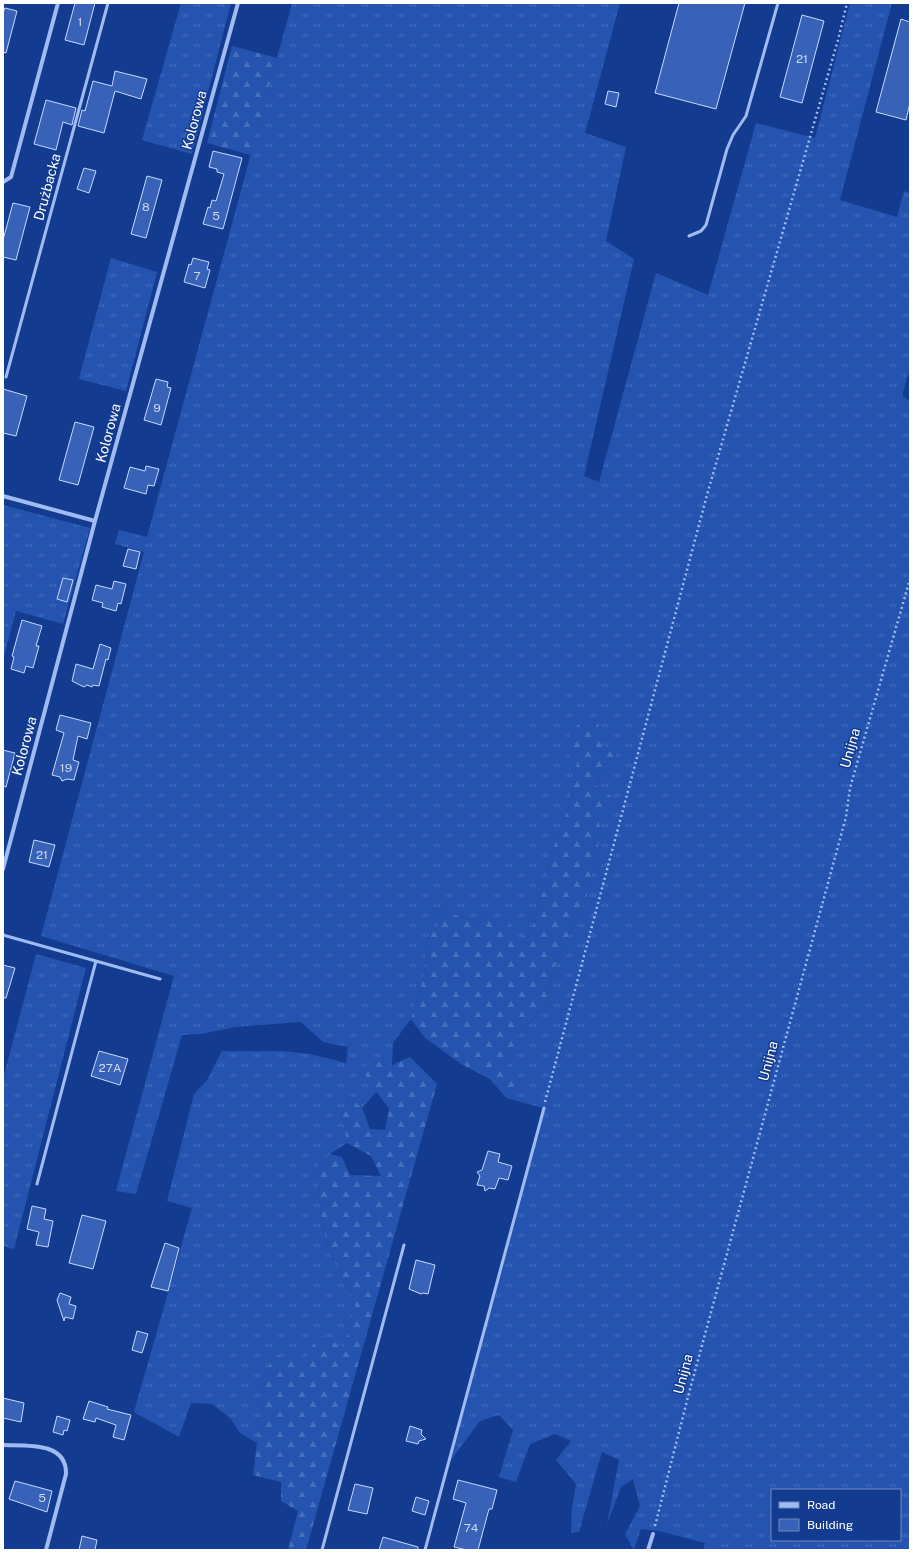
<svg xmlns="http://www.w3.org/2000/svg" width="913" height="1553" font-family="'Public Sans',sans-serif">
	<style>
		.grass { fill: url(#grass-tufts); fill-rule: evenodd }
		.forest { fill: url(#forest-firs) }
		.building { fill: #3762b8; stroke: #c7d9fc }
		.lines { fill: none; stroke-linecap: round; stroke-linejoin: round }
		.path { stroke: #a0bbf1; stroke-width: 2.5; stroke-dasharray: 2 3; stroke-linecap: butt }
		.service { stroke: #a0bbf1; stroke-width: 3 }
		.minor { stroke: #a0bbf1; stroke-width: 4 }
		.labels { text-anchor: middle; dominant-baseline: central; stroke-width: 3; stroke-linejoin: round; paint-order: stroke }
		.number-label { font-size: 12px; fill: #cdd8ed }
		.street-label { font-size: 14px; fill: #fff; stroke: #133c90 }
	</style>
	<defs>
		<pattern id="grass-tufts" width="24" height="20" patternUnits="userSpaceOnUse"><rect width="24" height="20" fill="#2554b0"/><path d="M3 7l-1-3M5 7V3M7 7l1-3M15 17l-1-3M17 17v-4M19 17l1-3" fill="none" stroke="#466ebc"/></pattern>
		<pattern id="forest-firs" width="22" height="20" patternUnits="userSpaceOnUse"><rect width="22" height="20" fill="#2554b0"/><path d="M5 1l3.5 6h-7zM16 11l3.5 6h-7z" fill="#466ebc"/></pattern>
	</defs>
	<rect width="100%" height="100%" fill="#133c90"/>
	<!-- grass -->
	<path class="grass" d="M181,3h50l-39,151 -50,-14z
		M292,3h328l-35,130 41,14 -20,94 28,18 -50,217 15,6 57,-209 52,22 48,-172 59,15 35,-135h42l-52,197 57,17 7,-26 6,2v174l-8,29 8,5v1149h-207l2,-7 -46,-12 -18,-2 -7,21 -9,-16 15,-28 -7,-27 -12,8 -14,37 12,-64 -17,-8 -23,80 -8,1 1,-25 4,-24 -20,-24 15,-19 -16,-7 -25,10 -14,38 -17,-5 14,-47 -14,-15 -19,6 -32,43 95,-356 -37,-10 14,-17 -13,-14 12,-34 26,-27 11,-44 30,-62 15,-67 -3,-16 14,-20 -16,-11 6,-18 -25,-7 -7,43 -18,47 -21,84 -15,2 -26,-20 -9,6 -45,-14 3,16 -13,16 -2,35 -13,43 -18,24 -1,22 -28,9 13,17 -15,17 -13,-12 -7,18 5,29 -17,11 -13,12 2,32 8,49 20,38 8,20 -11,43 -40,15 -38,8 -9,72 -17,-10 -9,-14 -19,-15 -21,-1 -12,34 -45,-25 58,-204 -25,-7 27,-107 13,-14 15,-29h60l28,3 36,9 2,-16 -25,-5 -22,-20 -66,5 -34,7 -19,1 -46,159 -20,-3 58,-215 -133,-40 103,-384 -29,-8 4,-14 28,7zM772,1490h128v50h-128z
		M111,258l46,14 -31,119 -47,-12z
		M3,505l87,23 -27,96 -47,-13 -13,49z
		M36,954l50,14 -72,281 -11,-3v-167z"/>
	<!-- forest -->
	<path class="forest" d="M232,46l45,12 -26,97 -44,-12z
		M580,722l18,1 3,21 16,8 -6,14 -9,2 -6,17 16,12v10l-14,10 3,16 -15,67 -30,62 -11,44 -26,27 -12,34 13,14 -14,17 -16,-19 -29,-15 -37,-27 -13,-18 13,-43 2,-35 13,-16 -3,-16 45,14 9,-6 15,2 11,18 15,-2 21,-84 18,-47 7,-43 -10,-8 -1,-14z
		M410,1057l27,27 -131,466h-18l10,-39 -17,-10v-19l-28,-7 13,-104 9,-16 29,8 14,-28 26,12 11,-42 -8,-20 -20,-38 -8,-49 -2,-32 13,-12 12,3 8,18 31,1 -10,-20 -24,-13 -5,-29 7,-18 13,12 8,21 15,1 4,-21 -25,-35 5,-15 23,6z"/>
	<!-- building -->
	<path class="building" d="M75,3h20l-11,42 -19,-5z
		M679,3h66l-29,106 -61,-16z
		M5,8l12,3 -11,42 -3,-1v-39z
		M802,15l22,6 -22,82 -22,-6z
		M901,19l9,3v81l-4,17 -30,-8z
		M115,71l32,8 -6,20 -26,-8 -11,42 -26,-7 4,-16 3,1 8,-30 19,5z
		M608,91l11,2 -3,14 -11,-3z
		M46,100l30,8 -4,17 -9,-3 -7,28 -22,-6z
		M213,151l29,7 -19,71 -20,-5 5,-17 2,1 2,-8 4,1 8,-27 -7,-2v-3l-8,-2z
		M84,168l12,3 -7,22 -12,-4z
		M147,176l15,4 -16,58 -15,-4z
		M13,203l17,4 -14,53 -13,-3v-17z
		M193,258l16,4 -2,7 3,1 -5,18 -21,-6 5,-18 2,1z
		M156,379l12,3 -1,5 4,1 -10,37 -17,-5z
		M3,389l24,7 -11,40 -13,-3z
		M75,422l19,5 -16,58 -19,-5z
		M146,466l13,3 -5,17 -6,-1 -2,9 -22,-6 6,-21 15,4z
		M128,549l12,3 -4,17 -13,-3z
		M63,578l10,2 -6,22 -10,-3z
		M114,581l12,3 -5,20 -3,-1 -2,8 -14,-4 1,-4 -11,-3 4,-15 16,4z
		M22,620l20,6 -6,20h3l-6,22 -7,-2 -2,7 -13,-4 3,-12 -2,-1z
		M100,644l11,4 -3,12 -2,-1 -7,27 -6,-1 -1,2 -5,-2 -3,2 -12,-6 4,-17 17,5z
		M60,715l31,8 -4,16 -9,-3 -5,24 6,2 -5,18 -7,-1 -5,2 -2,-4 -8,-2 12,-42 -8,-3z
		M3,750l12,3 -9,34 -3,-1z
		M34,840l21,5 -6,22 -20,-5z
		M3,965l12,3 -9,30h-3z
		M99,1051l29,8 -8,26 -29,-9z
		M488,1151l12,3 -2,8 14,4 -4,14 -9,-2 -4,11 -6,-1 -4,3 -1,-5 -7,-1 3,-9 -3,-4 5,-2z
		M32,1206l14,3 -2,10 9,2 -5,26 -12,-2 3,-13 -12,-3z
		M82,1215l24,6 -13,48 -24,-6z
		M165,1243l14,5 -11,43 -17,-4z
		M416,1260l19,5 -7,29 -5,-1 -2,1 -12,-5z
		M60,1293l11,4 -2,7 7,2 -3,13 -8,-2 -1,4 -7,-21z
		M137,1331l11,3 -6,19 -10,-3z
		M3,1398l21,5 -3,19 -18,-4z
		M89,1401l19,6 -1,2 24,6 -7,25 -11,-3 3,-12 -20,-7 -1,4 -12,-3z
		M57,1416l13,4 -3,11 -3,-1 -1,5 -10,-3z
		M410,1426l12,4 -1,4 5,5 -7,2 -1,3 -12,-3z
		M458,1480l39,10 -5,19h-3l-11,41h-11l-13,-3 12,-44 -13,-4z
		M15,1481l37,10 -5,21 -38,-13z
		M355,1484l18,4 -6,26 -19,-4z
		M416,1497l13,4 -4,14 -13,-4z
		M82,1536l15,4 -2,10h-16z
		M383,1537l35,10v3h-39z"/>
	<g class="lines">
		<!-- path -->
		<path class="path" d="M545,1102l162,-607 131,-455 9,-37
			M655,1526l34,-133 157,-576 4,-29 60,-209"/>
		<!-- service -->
		<path class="service" d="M689,236l12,-5 5,-6 21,-76 6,-14 13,-19 32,-113
			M6,377l102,-374
			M3,935l157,44
			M37,1184l59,-223
			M322,1550l82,-305
			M425,1550l119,-442"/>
		<!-- minor -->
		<path class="minor" d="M3,182l8,-5 47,-174
			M3,496l92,25
			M3,869l92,-348 143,-518
			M3,1445c22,1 64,-4 63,29l-20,76
			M648,1550l5,-16"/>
	</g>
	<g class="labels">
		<!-- number labels -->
		<g class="number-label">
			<text x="80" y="22">1</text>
			<text x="802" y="59">21</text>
			<text x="146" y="207">8</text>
			<text x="216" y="216">5</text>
			<text x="197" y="276">7</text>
			<text x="157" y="408">9</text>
			<text x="66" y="768">19</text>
			<text x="42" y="855">21</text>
			<text x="110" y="1068">27A</text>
			<text x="42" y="1498">5</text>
			<text x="471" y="1528">74</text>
		</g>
		<!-- street labels -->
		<g class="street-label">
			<text transform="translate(194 120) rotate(-75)">Kolorowa</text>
			<text transform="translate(47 187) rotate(-75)">Drużbacka</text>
			<text transform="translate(108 433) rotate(-75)">Kolorowa</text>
			<text transform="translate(24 746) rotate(-75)">Kolorowa</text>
			<text transform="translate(850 748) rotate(-74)">Unijna</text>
			<text transform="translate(768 1061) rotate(-75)">Unijna</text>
			<text transform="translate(683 1374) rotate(-75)">Unijna</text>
		</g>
	</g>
	<!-- border -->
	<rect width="913" height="1553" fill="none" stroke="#ffffff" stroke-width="8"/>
	<!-- legend -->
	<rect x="771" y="1489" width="130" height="52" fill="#133c90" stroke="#718abc"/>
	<rect x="779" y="1502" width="20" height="6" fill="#a0bbf1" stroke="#718abc"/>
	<text x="807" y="1509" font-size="12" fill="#ffffff">Road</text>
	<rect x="779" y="1519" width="20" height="12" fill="#3762b8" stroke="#718abc"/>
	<text x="807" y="1529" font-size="12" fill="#ffffff">Building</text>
</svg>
